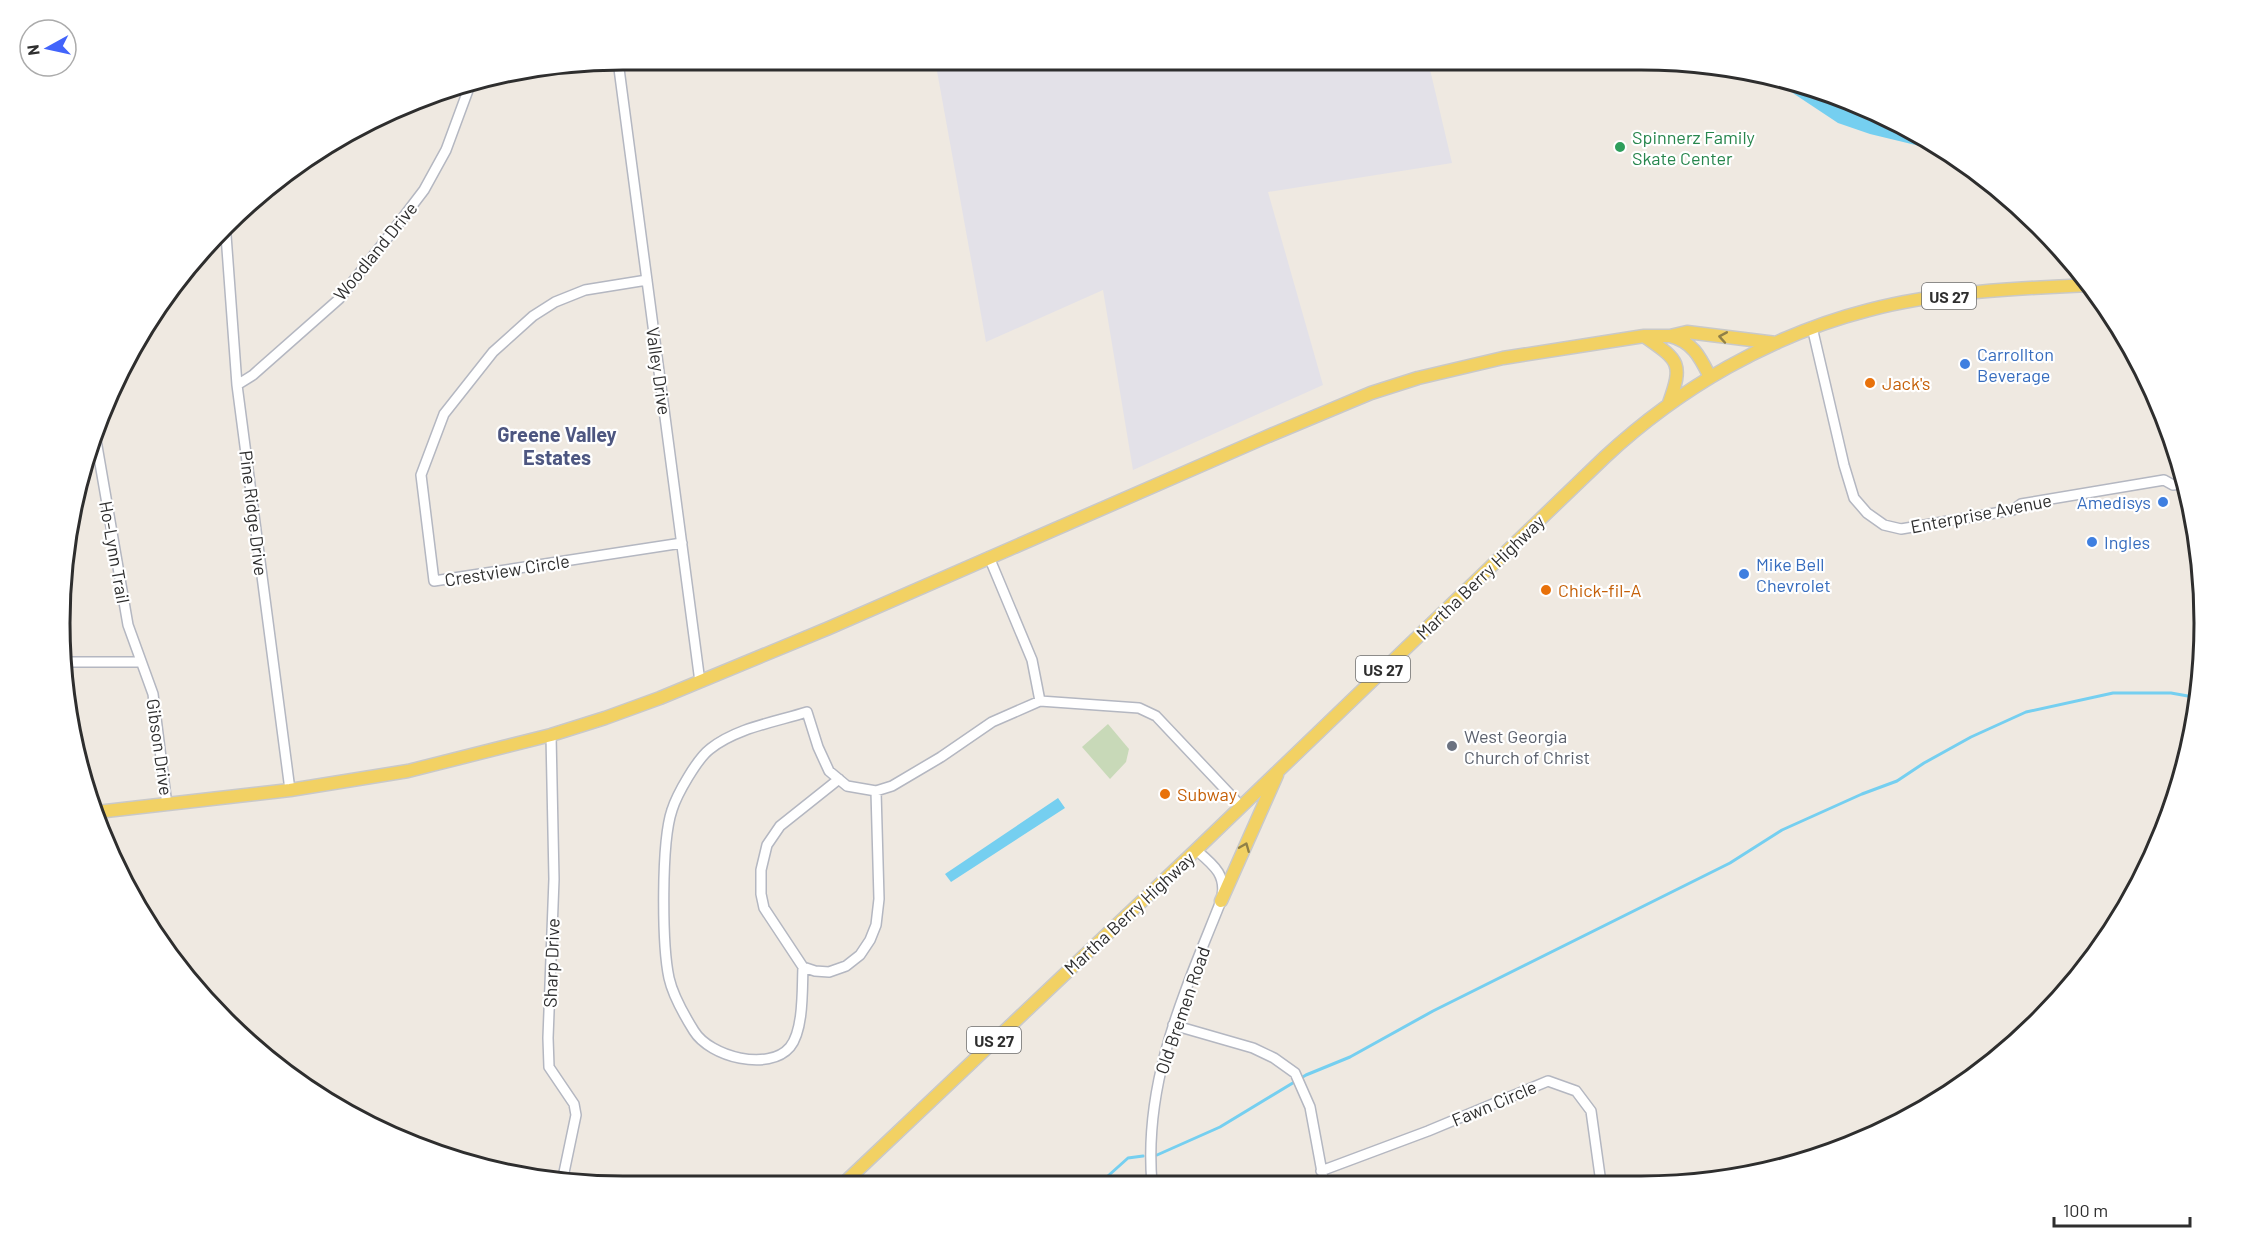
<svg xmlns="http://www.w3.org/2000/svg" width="2264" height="1247" font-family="Barlow,sans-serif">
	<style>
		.industrial { fill: #e3e1e8 }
		.cemetery { fill: #c8d9b8 }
		.water { fill: #75cff0 }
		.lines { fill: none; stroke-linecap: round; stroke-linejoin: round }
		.stream { stroke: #75cff0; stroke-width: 3 }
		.minor-casing { stroke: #b4b7c1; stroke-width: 12 }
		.major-casing { stroke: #c9c9c9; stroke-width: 15 }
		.minor { stroke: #fff; stroke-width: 9 }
		.major { stroke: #f2d163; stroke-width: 12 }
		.oneway { stroke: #908048 }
		.leisure-dot { fill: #2e9e5b; stroke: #fff; stroke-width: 2 }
		.shop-dot { fill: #3f7fe0; stroke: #fff; stroke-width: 2 }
		.food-dot { fill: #e8710a; stroke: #fff; stroke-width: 2 }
		.worship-dot { fill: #6b7280; stroke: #fff; stroke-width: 2 }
		.labels { text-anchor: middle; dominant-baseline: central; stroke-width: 4.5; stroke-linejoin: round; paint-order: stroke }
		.shield { fill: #fff; stroke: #6d6d6d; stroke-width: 1.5 }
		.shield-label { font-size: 16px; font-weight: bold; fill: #2e2e2e }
		.leisure-label { font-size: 18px; fill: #27864d; stroke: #fff; text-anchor: start }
		.street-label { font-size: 18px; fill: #2e2e2e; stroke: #fff }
		.shop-label { font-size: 18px; fill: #366cbe; stroke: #fff; text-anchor: start }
		.food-label { font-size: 18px; fill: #c56008; stroke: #fff; text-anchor: start }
		.worship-label { font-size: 18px; fill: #5b616d; stroke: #fff; text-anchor: start }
		.neighbourhood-label { font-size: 20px; font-weight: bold; fill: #4d5680; stroke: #fff }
		.rim { fill: none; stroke: #2e2e2e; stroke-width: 3 }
	</style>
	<rect width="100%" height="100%" fill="#efe9e1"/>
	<!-- industrial -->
	<path class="industrial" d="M935,60l493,1 24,102 -184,29 55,193 -190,85 -30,-180 -117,52z"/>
	<!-- cemetery -->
	<path class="cemetery" d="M1108,724l21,25 -3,13 -16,17 -28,-32z"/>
	<!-- water -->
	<path class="water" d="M1767,76l20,3 90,40 45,16 67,48 -23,-7 -38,-28 -58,-14 -32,-11z
		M1058,798l7,10 -114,74 -6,-8z"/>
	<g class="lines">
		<!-- stream -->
		<path class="stream" d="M1157,1155l63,-28 86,-52 44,-18 83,-46 297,-148 52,-33 80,-36 35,-13 27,-18 47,-26 55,-25 87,-19h58l28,5
			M1099,1184l29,-26 15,-2"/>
		<defs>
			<path id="minor" d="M618,61l82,621
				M226,235l11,150 53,405
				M647,280l-62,10 -30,12 -22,14 -40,36 -49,62 -23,61 13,106 248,-38
				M1812,327l32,138 10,33 13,15 17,12 17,4 112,-19 8,-6 143,-24 9,5 13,-2
				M237,385l16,-10 86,-76 53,-67 32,-42 22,-40 24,-65
				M96,440l32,185 25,69 14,111
				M989,557l43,103 8,41
				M61,662h79
				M551,735l3,144 -6,159 1,29 25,37 2,11 -14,67
				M839,779l-59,47 -13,19 -6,25v24l3,14 39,59 12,4 14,1 17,-6 14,-11 10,-15 6,-15 3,-26 -3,-108
				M803,967c-1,21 1,63 -13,80 -21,25 -80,10 -96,-16 -10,-16 -21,-35 -25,-53 -7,-33 -8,-136 3,-168 5,-16 25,-51 38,-61 26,-21 65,-27 97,-37l11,35 11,24 18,15 29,5 16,-5 49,-29 51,-35 48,-21 99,7 17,8 85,90
				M1173,1025l80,23 21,10 21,15 15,34 14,76
				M1321,1171l107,-40 120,-50 28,10 15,20 10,72
				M1152,1184c-9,-103 32,-190 69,-283 7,-25 -7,-36 -25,-51"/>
			<path id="major" d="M1644,336c34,24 40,26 25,67
				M1670,336c23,6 30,21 40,41
				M97,812l193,-22 118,-19 143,-36 54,-17 55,-20 169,-70 437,-191 105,-44 47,-15 85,-20 141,-22h26l17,-4 89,11
				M1221,901l56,-126
				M842,1185l354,-335 409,-393c74,-69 166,-122 264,-147 67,-18 151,-22 221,-25"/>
		</defs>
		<!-- minor casing -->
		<use href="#minor" class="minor-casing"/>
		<!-- major casing -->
		<use href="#major" class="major-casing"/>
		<!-- minor -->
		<use href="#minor" class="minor"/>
		<!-- major -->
		<use href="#major" class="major"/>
	</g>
	<!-- one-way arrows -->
	<defs><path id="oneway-chevron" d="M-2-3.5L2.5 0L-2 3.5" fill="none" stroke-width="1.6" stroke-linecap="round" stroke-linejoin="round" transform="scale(1.5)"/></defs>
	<g class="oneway">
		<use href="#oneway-chevron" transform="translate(1723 337) rotate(-170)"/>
		<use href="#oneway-chevron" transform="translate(1245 847) rotate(-68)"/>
	</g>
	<!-- markers -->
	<circle class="leisure-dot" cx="1620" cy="147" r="6"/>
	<g class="shop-dot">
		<circle cx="1965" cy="364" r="6"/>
		<circle cx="2163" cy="502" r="6"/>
		<circle cx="2092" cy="542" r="6"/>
		<circle cx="1744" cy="574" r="6"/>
	</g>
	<g class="food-dot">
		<circle cx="1870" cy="383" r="6"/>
		<circle cx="1546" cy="590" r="6"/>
		<circle cx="1165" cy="794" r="6"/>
	</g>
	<circle class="worship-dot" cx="1452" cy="746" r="6"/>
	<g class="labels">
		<!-- shield labels -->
		<g class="shield">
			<rect x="1922" y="283" width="54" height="26" rx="4.5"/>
			<rect x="1356" y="656" width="54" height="26" rx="4.5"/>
			<rect x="967" y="1027" width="54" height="26" rx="4.5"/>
		</g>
		<g class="shield-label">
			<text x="1949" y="296">US 27</text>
			<text x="1383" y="669">US 27</text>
			<text x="994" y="1040">US 27</text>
		</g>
		<!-- leisure labels -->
		<g class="leisure-label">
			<text x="1632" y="137">Spinnerz Family<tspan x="1632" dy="21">Skate Center</tspan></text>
		</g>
		<!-- street labels -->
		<g class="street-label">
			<text transform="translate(375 251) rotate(-51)">Woodland Drive</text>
			<text transform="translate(659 371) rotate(82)">Valley Drive</text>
			<text transform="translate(254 513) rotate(83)">Pine Ridge Drive</text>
			<text transform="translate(1981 513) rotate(-11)">Enterprise Avenue</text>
			<text transform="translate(115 552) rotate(80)">Ho-Lynn Trail</text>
			<text transform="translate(507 570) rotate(-9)">Crestview Circle</text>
			<text transform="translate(1480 577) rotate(-44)">Martha Berry Highway</text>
			<text transform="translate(160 747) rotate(82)">Gibson Drive</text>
			<text transform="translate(1129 913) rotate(-43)">Martha Berry Highway</text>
			<text transform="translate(551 963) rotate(-88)">Sharp Drive</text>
			<text transform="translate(1182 1010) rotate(-71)">Old Bremen Road</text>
			<text transform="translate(1494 1103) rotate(-23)">Fawn Circle</text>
		</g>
		<!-- shop labels -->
		<g class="shop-label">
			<text x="1977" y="354">Carrollton<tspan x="1977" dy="21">Beverage</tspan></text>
			<text x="2151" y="502" text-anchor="end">Amedisys</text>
			<text x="2104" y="542">Ingles</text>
			<text x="1756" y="564">Mike Bell<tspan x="1756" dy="21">Chevrolet</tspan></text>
		</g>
		<!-- food labels -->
		<g class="food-label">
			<text x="1882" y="383">Jack's</text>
			<text x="1558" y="590">Chick-fil-A</text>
			<text x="1177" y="794">Subway</text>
		</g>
		<!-- worship labels -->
		<g class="worship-label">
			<text x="1464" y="736">West Georgia<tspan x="1464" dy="21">Church of Christ</tspan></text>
		</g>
		<!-- neighbourhood labels -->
		<g class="neighbourhood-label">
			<text x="557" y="434">Greene Valley<tspan x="557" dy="23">Estates</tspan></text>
		</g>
	</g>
	<!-- crop -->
	<path d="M0 0H2264V1247H0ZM623 70H1641A553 553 0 0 1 2194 623V623A553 553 0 0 1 1641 1176H623A553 553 0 0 1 70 623V623A553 553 0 0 1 623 70Z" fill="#fff" fill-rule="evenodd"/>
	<path class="rim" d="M623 70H1641A553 553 0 0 1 2194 623V623A553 553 0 0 1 1641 1176H623A553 553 0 0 1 70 623V623A553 553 0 0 1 623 70Z"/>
	<!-- north arrow -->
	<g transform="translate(48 48) rotate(262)"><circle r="28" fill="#ffffff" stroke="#ababab" stroke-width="1.5"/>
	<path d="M0-4.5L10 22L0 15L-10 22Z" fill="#4264fb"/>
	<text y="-9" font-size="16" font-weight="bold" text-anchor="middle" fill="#2e2e2e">N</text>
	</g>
	<!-- scale -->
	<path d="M2054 1217v9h136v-9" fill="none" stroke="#2e2e2e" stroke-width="3"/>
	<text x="2063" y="1217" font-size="18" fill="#2e2e2e" stroke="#ffffff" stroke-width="4.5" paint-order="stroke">100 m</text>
</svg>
